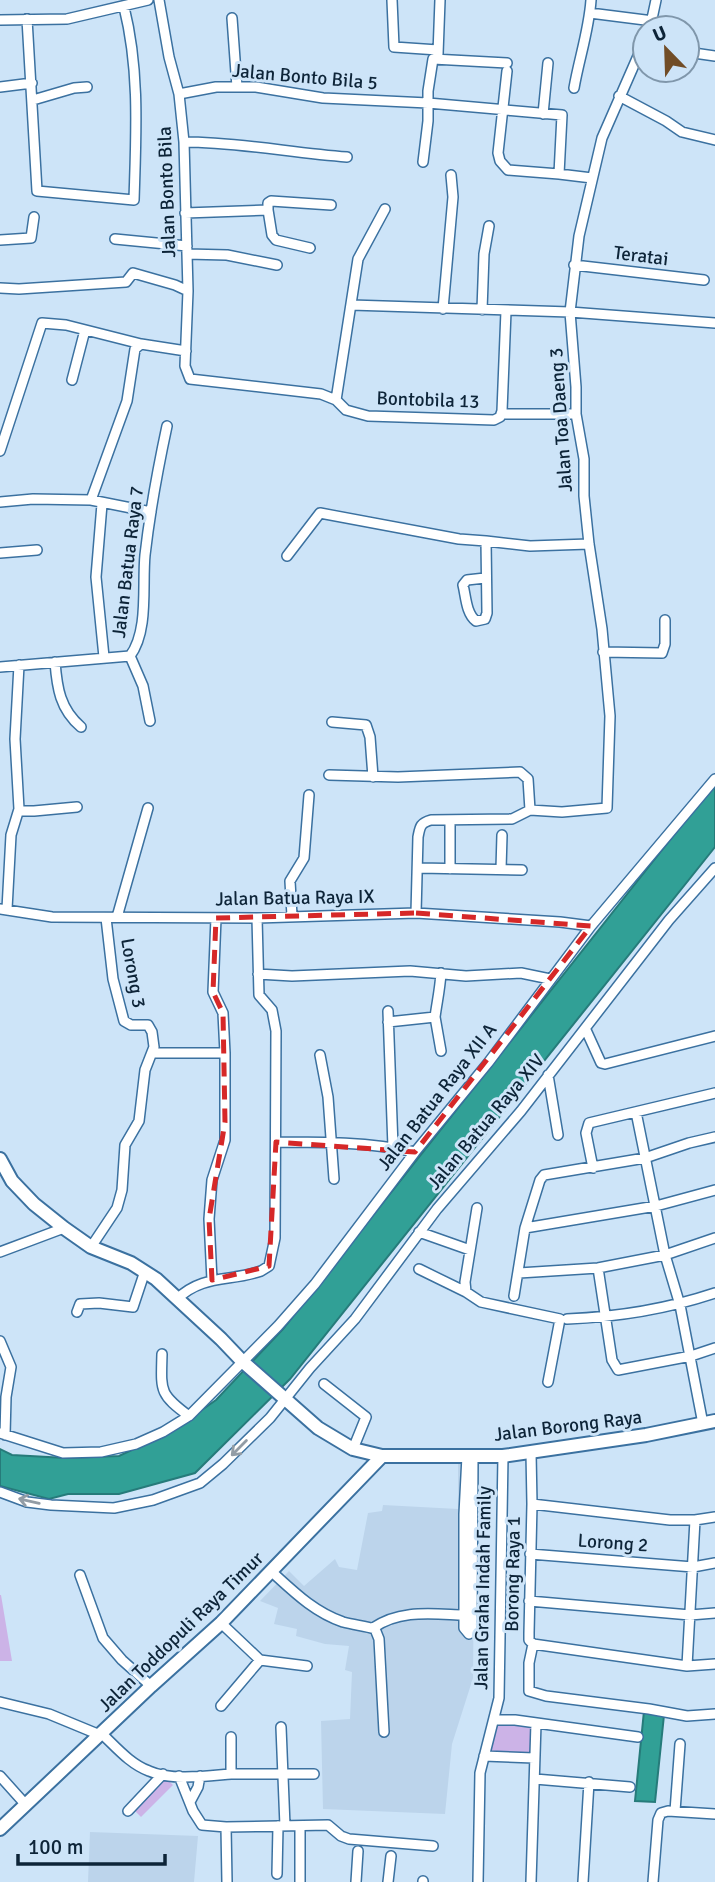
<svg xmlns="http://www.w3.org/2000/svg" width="715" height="1882" font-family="Signika,sans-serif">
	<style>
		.built { fill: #bcd4eb }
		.green { fill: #ccb3e7 }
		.water { fill: #31a096; stroke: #267b7a; stroke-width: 2 }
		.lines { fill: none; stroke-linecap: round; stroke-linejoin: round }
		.street-casing { stroke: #3b71a0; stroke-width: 12 }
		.secondary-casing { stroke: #3b71a0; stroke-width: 16 }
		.street { stroke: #fff; stroke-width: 9 }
		.secondary { stroke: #fff; stroke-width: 12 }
		.oneway { stroke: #929ca5 }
		.marked { fill: none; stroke: #d62828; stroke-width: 5; stroke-dasharray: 14 9; stroke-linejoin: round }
		.labels { text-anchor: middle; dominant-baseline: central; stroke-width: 6; stroke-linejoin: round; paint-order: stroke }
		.street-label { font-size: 19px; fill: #0d2438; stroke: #cde4f8 }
	</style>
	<rect width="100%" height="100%" fill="#cde4f8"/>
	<!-- built -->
	<path class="built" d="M475,1463l-2,215 -21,66 -7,70 -122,-5 -2,-88 29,-2 2,-47 -7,-2 4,-24 -24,-2 -29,-8 1,-7 -23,-5 4,-16 -18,-7 29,-30 15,15 31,-27 4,8 18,3 11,-57 14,-2 1,-6 75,4v-45z
		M90,1832l108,4 -4,46h-106z"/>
	<!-- green -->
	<path class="green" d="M0,1595h1l11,66h-12z
		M494,1720l42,3 -2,35 -50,-2z
		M165,1777l8,8 -32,32 -8,-8 13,-13 2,1 5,-5 -1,-2z"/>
	<!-- water -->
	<path class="water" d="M715,783v64l-425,532 -95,94 -76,21h-51l-19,5 -49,-13v-37l12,6 54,3 53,-2 50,-23 47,-33 67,-71z
		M644,1711l20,4 -9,87 -20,-1z"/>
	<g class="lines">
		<defs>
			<path id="street" d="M159,0l10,57 10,37 5,48 4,149 -3,75 5,13 131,15 15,6 10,10 22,6 126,4 6,-3 2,-6 4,-100
				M392,0l2,47 44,3
				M590,13l63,8
				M232,18l5,69
				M27,19l10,172 97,9c2,-65 6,-129 -10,-193
				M0,20l67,-1 81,-19
				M650,28l6,-28
				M687,52l28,4
				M438,54l2,-54
				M0,87l32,-4
				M574,88c5,-29 15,-58 17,-88
				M179,94l37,-7h40l67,11 105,5 134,12 -3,59 -51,-4 -8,-9 -2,-8 9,-82
				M619,96l47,25 16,11 33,8
				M33,100l41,-12 13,-1
				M543,114l5,-51
				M184,142c54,0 108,11 163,15
				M423,162l5,-41v-30l5,-32 74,4
				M559,174l33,4
				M268,210l4,25 4,5 34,8
				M185,213l83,-3v-7l3,-2 60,4
				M115,239l72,7
				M0,240l31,-2 3,-21
				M187,254l40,1 50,10
				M574,265l130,15
				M0,288l19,1 107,-7 7,-9 42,12 13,6
				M351,305l219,7 145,11
				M443,309l10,-112 -2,-22
				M482,310l2,-56 5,-28
				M72,380l13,-50
				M336,400l22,-141 27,-50
				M501,414h75
				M0,451l42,-128 24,2 75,19
				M91,500l36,-99 8,-52 6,-5 45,7
				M0,502l33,-3 58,1 60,12
				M102,504l-6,73 8,80
				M0,553l37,-3
				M287,556l33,-43 139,26 27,2
				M485,578l-18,2 -4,5c3,12 3,28 13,36l9,-2 2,-6 -1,-72 44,5 59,-2
				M603,652l59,1 3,-9v-24
				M130,656l13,30 7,35
				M55,662c2,26 5,47 26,65
				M0,667l130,-11c19,-25 12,-71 15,-101 5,-44 13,-87 22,-129
				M332,722l34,3 4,12 3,40
				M329,775l69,2 122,-5 8,7 2,31
				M19,811h15l43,-4
				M419,868l103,2
				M450,869v-49
				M501,869l1,-34
				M0,909l52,8 205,1 159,-5 144,9 31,4
				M7,909l4,-74 8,-26 -4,-70 4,-74
				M416,913l2,-76c2,-10 2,-14 13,-17l81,-1 18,-9 32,2 45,-4 3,-92 -8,-87 -13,-85 -5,-48v-37l-8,-45v-27l-6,-75 9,-76 23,-98 43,-98
				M292,916l-2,-35 14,-23 5,-63
				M117,917l31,-109
				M258,974l34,2 118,-5 56,5 55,-3 29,6
				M388,1011l5,136
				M435,1017l6,34
				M388,1022l47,-5c2,-15 5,-28 6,-44
				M586,1030l15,33 4,1 110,-28
				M153,1053h72
				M320,1055l8,42 6,82
				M548,1075l10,60
				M636,1112l29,143 15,50 23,119
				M276,1142c46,0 93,0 139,10
				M593,1168l-7,-35 3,-10 126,-30
				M477,1208l-12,74 1,10 15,10 79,17 -12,63
				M525,1228l131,-22 59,-16
				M419,1232l51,18
				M91,1247l26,-39 5,-18 3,-45 14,-24 6,-51 9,-23 -2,-15 -4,-7h-17l-7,-4 -11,-42 -7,-61
				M0,1252l64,-24
				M598,1268l14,92 6,10 73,-14 24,-8
				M419,1269l47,23
				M519,1273l79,-5 67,-13 50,-17
				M212,1280l-3,-61 3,-39 13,-40v-87l-2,-40 -10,-21 3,-74
				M514,1296l11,-68 15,-48 4,-5 101,-17 44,-15 26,-6
				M177,1299c26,-25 53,-17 84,-28l8,-5 6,-28 1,-207 -4,-21 -13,-15 -2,-77
				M77,1312l3,-8 19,-1 34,4 12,-36
				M567,1319c51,-2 100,-10 148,-26
				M0,1341l11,26 -5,30 -1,38
				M162,1354c-1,37 -3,40 27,62
				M324,1384l42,33 -13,32
				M0,1433l63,20 38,-1 35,-8 27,-12 26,-16 89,-90 37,-42 100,-132 73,-89 103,-137 124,-147
				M531,1453l1,51 -3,129v7l4,4 -4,19v28l17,5 103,13 38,7 28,-2
				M467,1456l-3,58v114l5,6 3,-6 1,-172
				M0,1492l27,10 24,3 63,3 39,-8 47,-17 23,-19 47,-46 40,-50 45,-49 82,-110 84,-98 148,-191 46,-52
				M532,1504l138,16h25l20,-3
				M530,1554l163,13 22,-4
				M272,1572c22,20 42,40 71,50 11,3 22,4 32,7l4,10 5,93
				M80,1575l23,63 19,22 29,26
				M529,1601l161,14 25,-2
				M221,1623l39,37 47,6
				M373,1628c27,-19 59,-14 91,-13
				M533,1644l154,22 28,-2
				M687,1666l8,-146
				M0,1702l49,12 51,21
				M221,1706l39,-46
				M494,1720h21l123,17
				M281,1727l4,99
				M102,1734c14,13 28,30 47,37 22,10 58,5 82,3v-37
				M484,1756l50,2
				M231,1774h83
				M0,1776l26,29
				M179,1776l14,35 9,14 24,2 102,-2 13,11 8,3 84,7
				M535,1779l95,8
				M190,1802l8,-15 2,-11
				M128,1811l35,-37
				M675,1811l5,-67
				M226,1827l1,55
				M277,1874l1,-48
				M300,1882v-56
				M356,1882l2,-31
				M388,1882l3,-26
				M423,1882v-1
				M478,1882l2,-109 19,-75 4,-242
				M531,1882l5,-159
				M583,1882l6,-100
				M653,1882l5,-62 3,-7 7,-2 47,3"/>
			<path id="secondary" d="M0,1159l12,22 22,23 30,24 27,19 40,16 25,16 65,60 21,22 76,67 35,21 29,7h121l143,-21 69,-14
				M0,1829l151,-143 70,-63 161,-167"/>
		</defs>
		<!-- street casing -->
		<use href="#street" class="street-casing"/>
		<!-- secondary casing -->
		<use href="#secondary" class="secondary-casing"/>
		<!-- street -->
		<use href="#street" class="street"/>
		<!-- secondary -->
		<use href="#secondary" class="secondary"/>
	</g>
	<!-- one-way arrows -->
	<defs><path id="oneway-shaft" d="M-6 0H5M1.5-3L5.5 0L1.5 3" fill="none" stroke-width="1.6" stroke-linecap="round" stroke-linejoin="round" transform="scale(1.75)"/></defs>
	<g class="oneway">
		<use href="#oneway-shaft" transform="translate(239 1448) rotate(135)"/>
		<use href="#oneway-shaft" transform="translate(29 1501) rotate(-167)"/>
	</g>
	<!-- marked area -->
	<path class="marked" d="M416,913l175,13 -176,226 -139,-10 -7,124 -57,14 -3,-61 16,-97 -2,-109 -10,-21 3,-74z"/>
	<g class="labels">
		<!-- street labels -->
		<g class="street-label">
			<text transform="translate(305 77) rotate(5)">Jalan Bonto Bila 5</text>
			<text transform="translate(167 192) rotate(-92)">Jalan Bonto Bila</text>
			<text transform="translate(641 256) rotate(7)">Teratai</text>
			<text transform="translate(428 400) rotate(2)">Bontobila 13</text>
			<text transform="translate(561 420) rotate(-94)">Jalan Toa Daeng 3</text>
			<text transform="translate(128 562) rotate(-83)">Jalan Batua Raya 7</text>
			<text transform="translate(295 898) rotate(-1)">Jalan Batua Raya IX</text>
			<text transform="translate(133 973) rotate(80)">Lorong 3</text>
			<text transform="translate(437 1097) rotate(-52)">Jalan Batua Raya XII A</text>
			<text transform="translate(486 1122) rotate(-50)">Jalan Batua Raya XIV</text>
			<text transform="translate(568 1426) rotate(-7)">Jalan Borong Raya</text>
			<text transform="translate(613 1543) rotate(4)">Lorong 2</text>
			<text transform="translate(513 1574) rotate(-89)">Borong Raya 1</text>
			<text transform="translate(483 1588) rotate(-89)">Jalan Graha Indah Family</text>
			<text transform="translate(181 1632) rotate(-44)">Jalan Toddopuli Raya Timur</text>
		</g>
	</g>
	<!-- north arrow -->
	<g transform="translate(666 49) rotate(337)"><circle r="33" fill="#cde4f8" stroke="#8097ab" stroke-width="2"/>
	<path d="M0-5L12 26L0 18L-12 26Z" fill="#714d27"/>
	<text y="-10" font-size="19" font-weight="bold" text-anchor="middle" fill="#0d2438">U</text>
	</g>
	<!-- scale -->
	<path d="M18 1854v10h147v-10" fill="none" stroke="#0d2438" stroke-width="3.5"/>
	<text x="28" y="1854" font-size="21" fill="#0d2438" stroke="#cde4f8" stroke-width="5" paint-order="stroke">100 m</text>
</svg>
